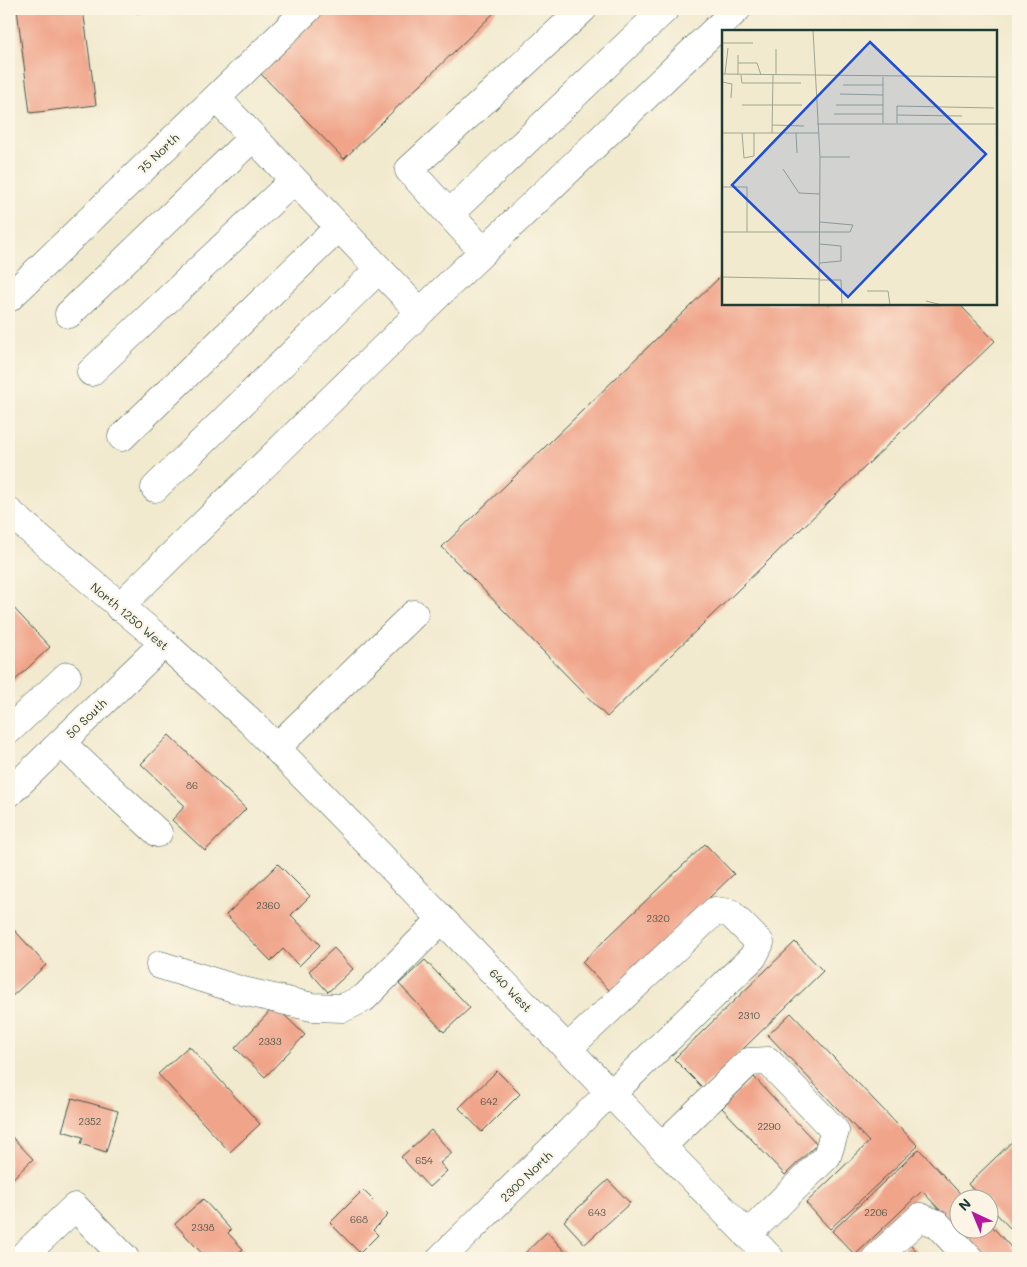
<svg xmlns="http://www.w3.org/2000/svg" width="1027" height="1267" font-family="Mali,sans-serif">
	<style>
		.building { fill: #f0a48a }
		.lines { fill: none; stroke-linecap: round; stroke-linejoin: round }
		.minor-casing { stroke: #3f574b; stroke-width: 29 }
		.minor { stroke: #fff; stroke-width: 28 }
		.labels { text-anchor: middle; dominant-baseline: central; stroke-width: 4.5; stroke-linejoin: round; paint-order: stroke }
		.number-label { font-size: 10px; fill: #53574a }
		.street-label { font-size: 12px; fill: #1f3d34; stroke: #fcf5e5 }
		.inset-road { fill: none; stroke: #9ea591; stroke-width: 1 }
		.view { fill: #1d4ed8; fill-opacity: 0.15; stroke: #1d4ed8; stroke-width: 2.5 }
		.inset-edge { fill: none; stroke: #1f3d34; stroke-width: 2.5 }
	</style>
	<rect width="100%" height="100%" fill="#fcf5e5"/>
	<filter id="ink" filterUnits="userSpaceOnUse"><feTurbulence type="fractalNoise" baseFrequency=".02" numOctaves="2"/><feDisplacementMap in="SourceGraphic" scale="10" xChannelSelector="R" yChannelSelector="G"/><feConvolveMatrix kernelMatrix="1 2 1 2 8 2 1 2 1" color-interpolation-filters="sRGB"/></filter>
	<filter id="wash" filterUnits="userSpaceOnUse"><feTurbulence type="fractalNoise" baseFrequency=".0096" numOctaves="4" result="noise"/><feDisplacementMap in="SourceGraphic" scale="20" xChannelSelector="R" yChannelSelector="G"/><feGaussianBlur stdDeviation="1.12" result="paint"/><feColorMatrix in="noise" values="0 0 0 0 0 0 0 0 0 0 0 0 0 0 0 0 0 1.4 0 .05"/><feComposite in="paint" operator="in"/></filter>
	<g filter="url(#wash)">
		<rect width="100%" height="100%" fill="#f2eacf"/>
		<g id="blocks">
			<!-- building -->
			<path class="building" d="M17,9h66l13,96 -66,8z
				M137,9h25v1l-25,3z
				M327,9h171l-154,150 -84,-86z
				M723,274v30h236l36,37 -388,376 -165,-170z
				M9,603l41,44 -41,39z
				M169,735l77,74 -41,42 -33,-31 13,-14 -44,-42z
				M705,844l29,30 -123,118 -29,-30z
				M278,864l32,32 -19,19 29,30 -21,21 -16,-17 -12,12 -45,-46z
				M9,924l37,41 -37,34z
				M795,942l28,29 -120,117 -29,-29z
				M334,948l19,21 -25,23 -19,-21z
				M425,960l45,48 -26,24 -45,-48z
				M275,1006l30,29 -40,42 -30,-29z
				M791,1013l127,133 -88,83 -24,-26 63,-61 -101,-107z
				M189,1046l71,78 -30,28 -72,-78z
				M497,1071l23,23 -38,38 -23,-24z
				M754,1077l63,67 -32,31 -63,-67z
				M72,1098l46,13 -12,41 -25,-8 2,-7 -21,-6z
				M431,1130l21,23 -12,10 7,8 -18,16 -28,-30z
				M1018,1136v88l-6,6 -22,-23v-7h-7l-15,-16z
				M12,1137l21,22 -24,23v-41z
				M919,1149l47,51h-6v30h30v-6l28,31v3h-32l-64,-67 -67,64 -23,-24z
				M608,1180l22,23 -45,41 -21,-23z
				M363,1190l25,25 -15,15 5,5 -18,18 -30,-30z
				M203,1199l28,31 -3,3 15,16 -11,9h-26l-31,-34z
				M547,1232l22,24 -2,2h-47z
				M910,1244l13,14h-28z"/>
		</g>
	</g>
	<g filter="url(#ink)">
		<use href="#blocks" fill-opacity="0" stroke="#3f574b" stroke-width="1"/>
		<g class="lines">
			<defs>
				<path id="minor" d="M216,98l204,214
					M449,214l216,-205
					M483,251l-74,-81 174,-161
					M9,298l299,-289
					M69,314l184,-177
					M91,372l203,-192
					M122,437l217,-210
					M155,488l224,-219
					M9,512l155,131 87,79 519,536
					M119,607l321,-314 297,-284
					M9,730l58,-54
					M61,743l97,90
					M277,747l137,-133
					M9,793l155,-150
					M160,965l83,26 69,16 31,1 21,-10 78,-79
					M568,1048l147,-137 15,2 30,30 -7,14 -142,137
					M662,1146l87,-84 19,-1 67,70 -8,25 -80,79
					M21,1258l54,-51 50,51
					M441,1258l169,-166
					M876,1258l44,-41 17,7 32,34"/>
			</defs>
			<!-- minor casing -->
			<use href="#minor" class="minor-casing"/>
			<!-- minor -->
			<use href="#minor" class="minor"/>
		</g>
	</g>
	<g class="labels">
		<!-- number labels -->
		<g class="number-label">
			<text x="192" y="785">86</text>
			<text x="268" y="905">2360</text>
			<text x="658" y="918">2320</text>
			<text x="749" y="1015">2310</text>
			<text x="270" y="1041">2333</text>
			<text x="489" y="1101">642</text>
			<text x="90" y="1121">2352</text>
			<text x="769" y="1126">2290</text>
			<text x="424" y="1160">654</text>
			<text x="597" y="1212">643</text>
			<text x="876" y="1212">2206</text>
			<text x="359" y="1219">668</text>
			<text x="203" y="1227">2338</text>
		</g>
		<!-- street labels -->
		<g class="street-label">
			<text transform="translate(158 153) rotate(-44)">75 North</text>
			<text transform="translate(130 616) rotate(40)">North 1250 West</text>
			<text transform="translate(86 718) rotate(-44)">50 South</text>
			<text transform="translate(511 990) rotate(46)">640 West</text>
			<text transform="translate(526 1176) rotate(-44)">2300 North</text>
		</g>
	</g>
	<!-- overview -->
	<g transform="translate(722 30)">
		<rect width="275" height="275" fill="#f2eacf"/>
		<path class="inset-road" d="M91,0l7,127 -1,148M0,13h31M16,33h19l4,12M0,44l275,3M3,44l3,-26M16,45v-20M19,45l1,8h59M54,45v-26M0,52l10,2 -1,14M121,55h40M118,64l43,1M20,75h60M114,75h47M112,84h49M175,85l65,1M161,93v-46M175,93v-17l97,2M95,94h180M50,95l32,1M0,103h96M20,103l2,25 10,-2v-23M50,103l1,-58M74,103l1,20M98,127h30M61,139l16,24 21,1M0,157h25v45M98,192l33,3 -3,7h-30M0,202h98M98,214l21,2v15l-21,2M0,247l98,2M97,250h22l1,25M145,261h21l2,14M204,271l16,4"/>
		<path class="view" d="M148,12l116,112 -138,143 -116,-112z"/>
		<rect width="275" height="275" class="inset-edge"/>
	</g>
	<!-- margin -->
	<rect width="1027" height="1267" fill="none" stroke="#fcf5e5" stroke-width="30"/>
	<!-- north arrow -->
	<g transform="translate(974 1214) rotate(316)"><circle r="24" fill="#fcf5e5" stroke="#a4ab9e"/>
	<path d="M0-4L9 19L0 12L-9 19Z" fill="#b5179e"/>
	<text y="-8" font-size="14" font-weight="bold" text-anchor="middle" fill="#1f3d34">N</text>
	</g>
</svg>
